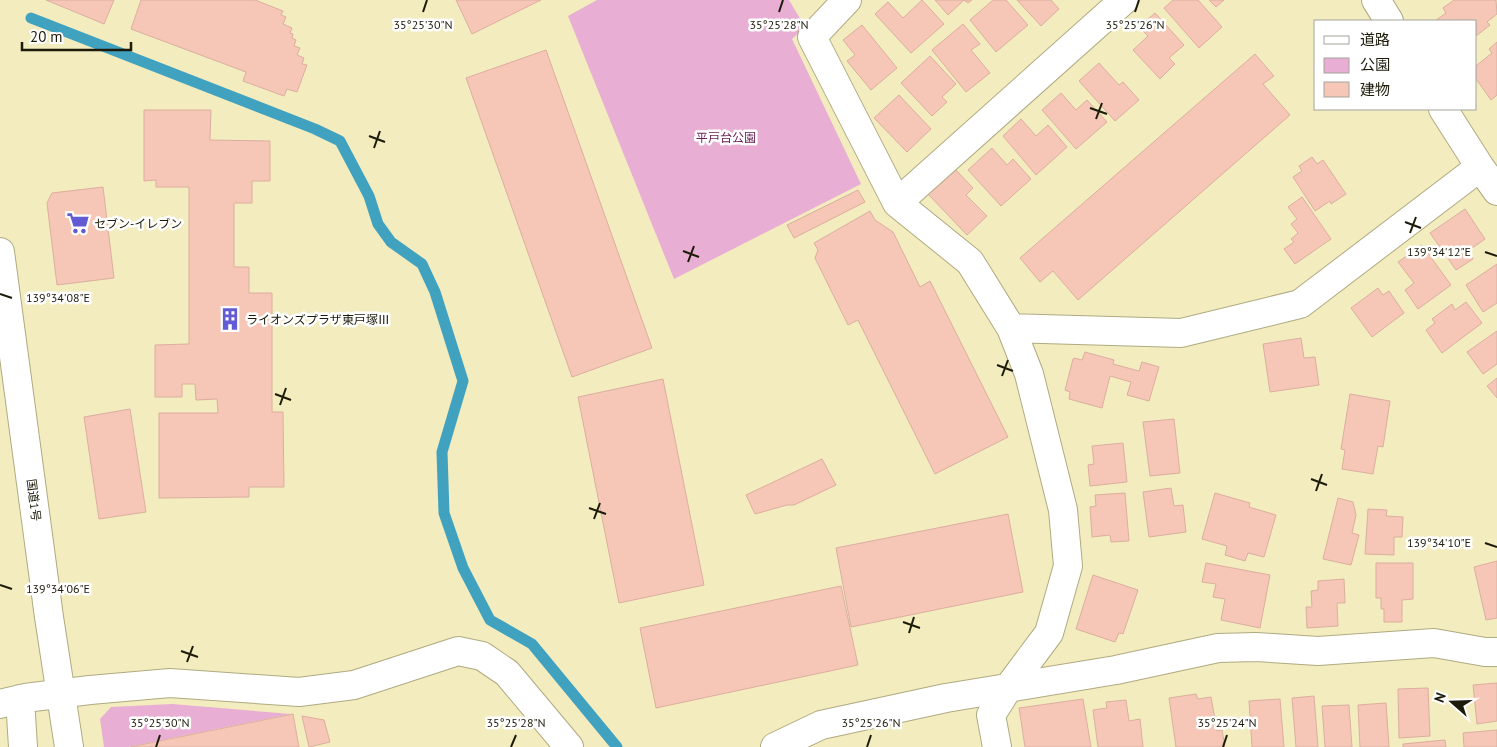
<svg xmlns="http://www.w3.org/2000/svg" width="1497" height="747" font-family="'PT Sans','Noto Sans JP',sans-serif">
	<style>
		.green { fill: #e9aed3 }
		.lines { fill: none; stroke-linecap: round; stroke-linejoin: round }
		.stream { stroke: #41a2c0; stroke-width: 11 }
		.building { fill: #f6c7b6; stroke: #dcae9e }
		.street-casing { stroke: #b0aa80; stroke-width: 30 }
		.secondary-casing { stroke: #b0aa80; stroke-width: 30 }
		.highway-casing { stroke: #b0aa80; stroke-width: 30 }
		.street { stroke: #fff; stroke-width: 28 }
		.secondary { stroke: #fff; stroke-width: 28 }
		.highway { stroke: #fff; stroke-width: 28 }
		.ticks { fill: none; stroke: #1c1a09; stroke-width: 2 }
		.labels { text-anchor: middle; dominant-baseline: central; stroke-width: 5; stroke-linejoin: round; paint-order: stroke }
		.park-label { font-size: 12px; fill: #6a1b54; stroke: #fff }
		.poi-label { font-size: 12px; fill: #1c1a09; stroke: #fff; text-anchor: start }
		.street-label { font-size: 12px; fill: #1c1a09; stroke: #fff }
		.ticks-label { font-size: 12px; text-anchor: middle; fill: #1c1a09; stroke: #fff; stroke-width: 5; stroke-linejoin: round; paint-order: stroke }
	</style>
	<rect width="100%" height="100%" fill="#f2ecbf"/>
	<!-- green -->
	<path class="green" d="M597,0h192l16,27 -13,12 69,145 -187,95 -106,-263z
		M172,704l119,10 -163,33h-24l-4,-28 11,-12z"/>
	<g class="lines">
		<!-- stream -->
		<path class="stream" d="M31,18l284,111 25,12 29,55 9,28 13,18 31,22 13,28 28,89 -21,71 2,61 19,55 27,52 42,24 85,103"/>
	</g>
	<!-- building -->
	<path class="building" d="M46,0h68l-10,24z
		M141,0h114l28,11 -2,4 5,2 -3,7 9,4 -2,5 3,1 -1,4 4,2 -2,6 6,2 -3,7 7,3 -2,6 5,1 -10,27 -10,-3 -3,7 -41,-15 3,-9 -115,-43z
		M456,0h85l-69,34z
		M922,0l22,24 -33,29 -36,-39 13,-12 15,16z
		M935,0h37l-4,3 -4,-3 -16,15z
		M993,0h13l22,25 -32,27 -26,-32z
		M1017,0h34l8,9 -18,17z
		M1173,0h25l24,27 -23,21 -35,-40z
		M1209,0h15l-8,7z
		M1454,0h42l1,14 -10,8 3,3 -14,11v-15h-41l11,-8 -3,-5z
		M1155,13l29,32 -15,13 6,6 -15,15 -27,-29 15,-14 -9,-9z
		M963,24l17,20 -9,6 19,23 -24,19 -34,-42z
		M862,25l35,43 -26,22 -24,-29 8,-6 -12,-15z
		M1497,42v53l-6,5 -15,-21v-13l16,-13 -3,-4z
		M546,50l106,298 -80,29 -106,-299z
		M1255,54l19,22 -11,8 27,31 -212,185 -25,-29 -13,11 -20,-24z
		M930,56l26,28 -14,13 5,5 -15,14 -31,-33z
		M1099,63l20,22 4,-3 16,18 -24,21 -36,-40z
		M1061,93l15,17 11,-10 20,22 -31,27 -34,-39z
		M899,95l32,34 -24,23 -33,-34z
		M144,110h67l-1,30 60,1v40h-18v22h-18v64h15v26h23v119h11l1,75h-35v10l-90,1v-85h59l-1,-14 -21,1 -1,-16h-13v13h-27v-52l34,-1v-157h-33v-7l-12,1z
		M1021,119l15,17 12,-11 19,22 -31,28 -33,-39z
		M992,148l15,17 6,-6 18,20 -30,27 -33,-36z
		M1312,157l5,7 6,-4 23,34 -15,10 -1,-3 -15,10 -22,-34 9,-6 -3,-5z
		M954,168l19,20 -7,7 21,21 -20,19 -40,-42z
		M103,187l11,91 -57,7 -10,-82 5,-10z
		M858,190l7,12 -71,36 -7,-13z
		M1302,197l29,42 -36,25 -11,-15 10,-7 -3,-3 7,-6 -7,-9 6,-5 -9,-12z
		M1465,209l20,30 -17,12 5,8 -17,11 -26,-37z
		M870,211l5,9 18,12 27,55 10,-6 78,156 -73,37 -77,-154 -10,5 -33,-67 3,-8 -4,-7z
		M1422,245l29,40 -33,24 -13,-19 9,-7 -16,-21z
		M1497,264v39l-14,9 -17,-27z
		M1378,288l5,7 6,-4 15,22 -32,24 -21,-29z
		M1466,302l16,21 -40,30 -16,-23 9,-7 -3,-4 20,-15 3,6z
		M1497,331v33l-14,10 -16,-22z
		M1301,338l3,20 11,-1 4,28 -49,7 -7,-48z
		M1085,352l29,8 -1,4 26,7 3,-9 17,5 -10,34 -22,-6 4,-13 -21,-6 -8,32 -33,-9 1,-7 -5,-2 8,-31 1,-1 8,2z
		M1497,378v20l-10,-12z
		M663,379l41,206 -85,18 -41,-206z
		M1350,394l40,7 -7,46 -5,-1 -5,28 -31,-5 3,-19 -4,-1z
		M130,409l16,103 -47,7 -15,-102z
		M1174,419l6,54 -30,3 -7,-54z
		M1123,443l4,39 -37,4 -2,-21 6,-1 -2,-18z
		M822,459l14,26 -42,20h-7l-32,9 -9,-19z
		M1171,488l3,18 9,-1 3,27 -37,5 -6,-45z
		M1125,493l4,48 -18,1 -1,-7 -18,2 -2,-30 6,-1 -1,-11z
		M1215,493l35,10 -1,4 27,8 -12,42 -16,-4 -3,8 -20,-6 2,-9 -25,-7z
		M1338,498l15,4 3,13 -4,18 7,2 -8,30 -28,-6z
		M1368,509l19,1 -1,6 17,1 -1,20h-8v18l-29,-1z
		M1008,514l15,78 -172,35 -15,-79z
		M1497,561v57l-11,2 -12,-53z
		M1206,563l64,12 -10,53 -39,-8 4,-21 -12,-2 3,-13 -14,-2z
		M1376,563h37v36l-11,1v22h-18v-13h-3v-11h-5z
		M1093,575l45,15 -15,44 -4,-1 -4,9 -39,-13z
		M1344,579l1,24h-8l1,23 -31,2 -1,-21h6l-1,-16 7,-1v-9z
		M841,586l17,79 -202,43 -16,-80z
		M1497,683v38l-20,3 -4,-39z
		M1428,688l2,48 -31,2 -1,-49z
		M1196,694l2,5 13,-2 6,34 5,-1 3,17h-49l-7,-49z
		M1314,696l4,51h-22l-4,-49z
		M1083,699l8,48h-66l-6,-39z
		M1280,699l4,48h-32l-3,-46z
		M1126,700l3,21 11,-2 3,28h-45l-5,-37 14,-2 -1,-6z
		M1386,703l3,44h-29l-2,-42z
		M1349,705l3,42h-27l-3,-41z
		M293,714l6,33h-169z
		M302,716l22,4 6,22 -21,5z
		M1497,730v17h-33l-1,-14z
		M1445,740l1,7h-43v-3z"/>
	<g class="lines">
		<defs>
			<path id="street" d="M847,0l-35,37 85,166 73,59 41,66 18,46 34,136 5,56 -19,67 -41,55
				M1376,0l13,21
				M1443,109l37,58 17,24
				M897,203l227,-203
				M1011,328l170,5 119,-29 180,-137
				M20,699l3,48
				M0,704l25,-6 65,-8 80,-7 129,9 55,-7 104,-34 24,5 25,17 62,74
				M775,747l46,-22 125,-27 170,-28 102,-22 38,-1 62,4 116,-8 51,9h12"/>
			<path id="secondary" d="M997,747l-6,-32 17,-27"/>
			<path id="highway" d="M0,252l49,365 20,130"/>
		</defs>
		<!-- street casing -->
		<use href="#street" class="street-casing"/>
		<!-- secondary casing -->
		<use href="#secondary" class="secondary-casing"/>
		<!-- highway casing -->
		<use href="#highway" class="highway-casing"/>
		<!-- street -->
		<use href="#street" class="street"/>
		<!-- secondary -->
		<use href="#secondary" class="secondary"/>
		<!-- highway -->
		<use href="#highway" class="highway"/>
	</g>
	<!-- ticks -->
	<path class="ticks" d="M423,12l4,-12M779,12l4,-12M1135,12l4,-12M1090,108l17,6M1096,119l6,-16M369,136l16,6M374,148l6,-17M1405,222l16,6M1410,233l6,-16M683,251l16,6M1485,252l12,4M688,262l6,-16M0,294l12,4M997,365l16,6M1002,376l6,-16M275,394l16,6M280,405l6,-17M1311,479l16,6M1316,491l6,-17M589,508l17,6M594,519l6,-16M1485,543l12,4M0,585l12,4M903,622l17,6M909,633l5,-16M181,651l17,6M187,662l6,-16M156,747l4,-12M511,747l5,-12M867,747l4,-12M1223,747l4,-12"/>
	<!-- icons -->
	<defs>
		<symbol id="supermarket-bare" viewBox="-9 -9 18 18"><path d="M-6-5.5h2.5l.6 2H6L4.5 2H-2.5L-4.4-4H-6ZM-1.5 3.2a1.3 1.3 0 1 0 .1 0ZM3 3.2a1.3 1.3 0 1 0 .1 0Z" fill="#625bd4" stroke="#fff" stroke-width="2.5" paint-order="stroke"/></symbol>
		<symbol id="building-bare" viewBox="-9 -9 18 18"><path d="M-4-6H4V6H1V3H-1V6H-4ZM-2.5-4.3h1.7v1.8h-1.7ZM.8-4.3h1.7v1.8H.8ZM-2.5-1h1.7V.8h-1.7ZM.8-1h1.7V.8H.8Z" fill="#625bd4" stroke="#fff" stroke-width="2.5" paint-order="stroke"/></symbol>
	</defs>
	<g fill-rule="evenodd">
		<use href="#supermarket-bare" x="62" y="207" width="32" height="32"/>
		<use href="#building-bare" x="214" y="303" width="32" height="32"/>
	</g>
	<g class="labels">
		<!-- park labels -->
		<g class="park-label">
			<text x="726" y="137">平戸台公園</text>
		</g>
		<!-- poi labels -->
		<g class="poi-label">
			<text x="94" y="223">セブン-イレブン</text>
			<text x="246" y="319">ライオンズプラザ東戸塚Ⅲ</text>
		</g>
		<!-- street labels -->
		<g class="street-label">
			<text transform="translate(34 500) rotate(83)">国道1号</text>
		</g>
	</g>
	<g class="ticks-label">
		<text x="423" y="29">35°25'30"N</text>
		<text x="779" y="29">35°25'28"N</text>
		<text x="1135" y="29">35°25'26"N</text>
		<text x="1439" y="256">139°34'12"E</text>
		<text x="58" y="302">139°34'08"E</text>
		<text x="1439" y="547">139°34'10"E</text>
		<text x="58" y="593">139°34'06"E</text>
		<text x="160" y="727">35°25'30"N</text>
		<text x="516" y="727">35°25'28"N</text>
		<text x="871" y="727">35°25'26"N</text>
		<text x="1227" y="727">35°25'24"N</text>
	</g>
	<!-- legend -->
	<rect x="1314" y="20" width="162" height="90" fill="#ffffff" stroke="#a4a39d"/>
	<rect x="1324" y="36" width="25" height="8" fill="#ffffff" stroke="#a4a39d"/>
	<text x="1360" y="45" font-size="15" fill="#1c1a09">道路</text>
	<rect x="1324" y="58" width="25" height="15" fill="#e9aed3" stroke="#a4a39d"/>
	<text x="1360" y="70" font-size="15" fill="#1c1a09">公園</text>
	<rect x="1324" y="82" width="25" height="15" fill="#f6c7b6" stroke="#a4a39d"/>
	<text x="1360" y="95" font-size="15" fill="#1c1a09">建物</text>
	<!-- north arrow -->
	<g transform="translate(1452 702) rotate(290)" stroke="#ffffff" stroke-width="4" paint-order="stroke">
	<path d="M0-4L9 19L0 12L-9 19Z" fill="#1c1a09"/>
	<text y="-8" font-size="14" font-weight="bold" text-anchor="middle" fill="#1c1a09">N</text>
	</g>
	<!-- scale -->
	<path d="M22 42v8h109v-8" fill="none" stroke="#1c1a09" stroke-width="2.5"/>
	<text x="30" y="42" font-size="15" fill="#1c1a09" stroke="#ffffff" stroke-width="4" paint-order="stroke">20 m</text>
</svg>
